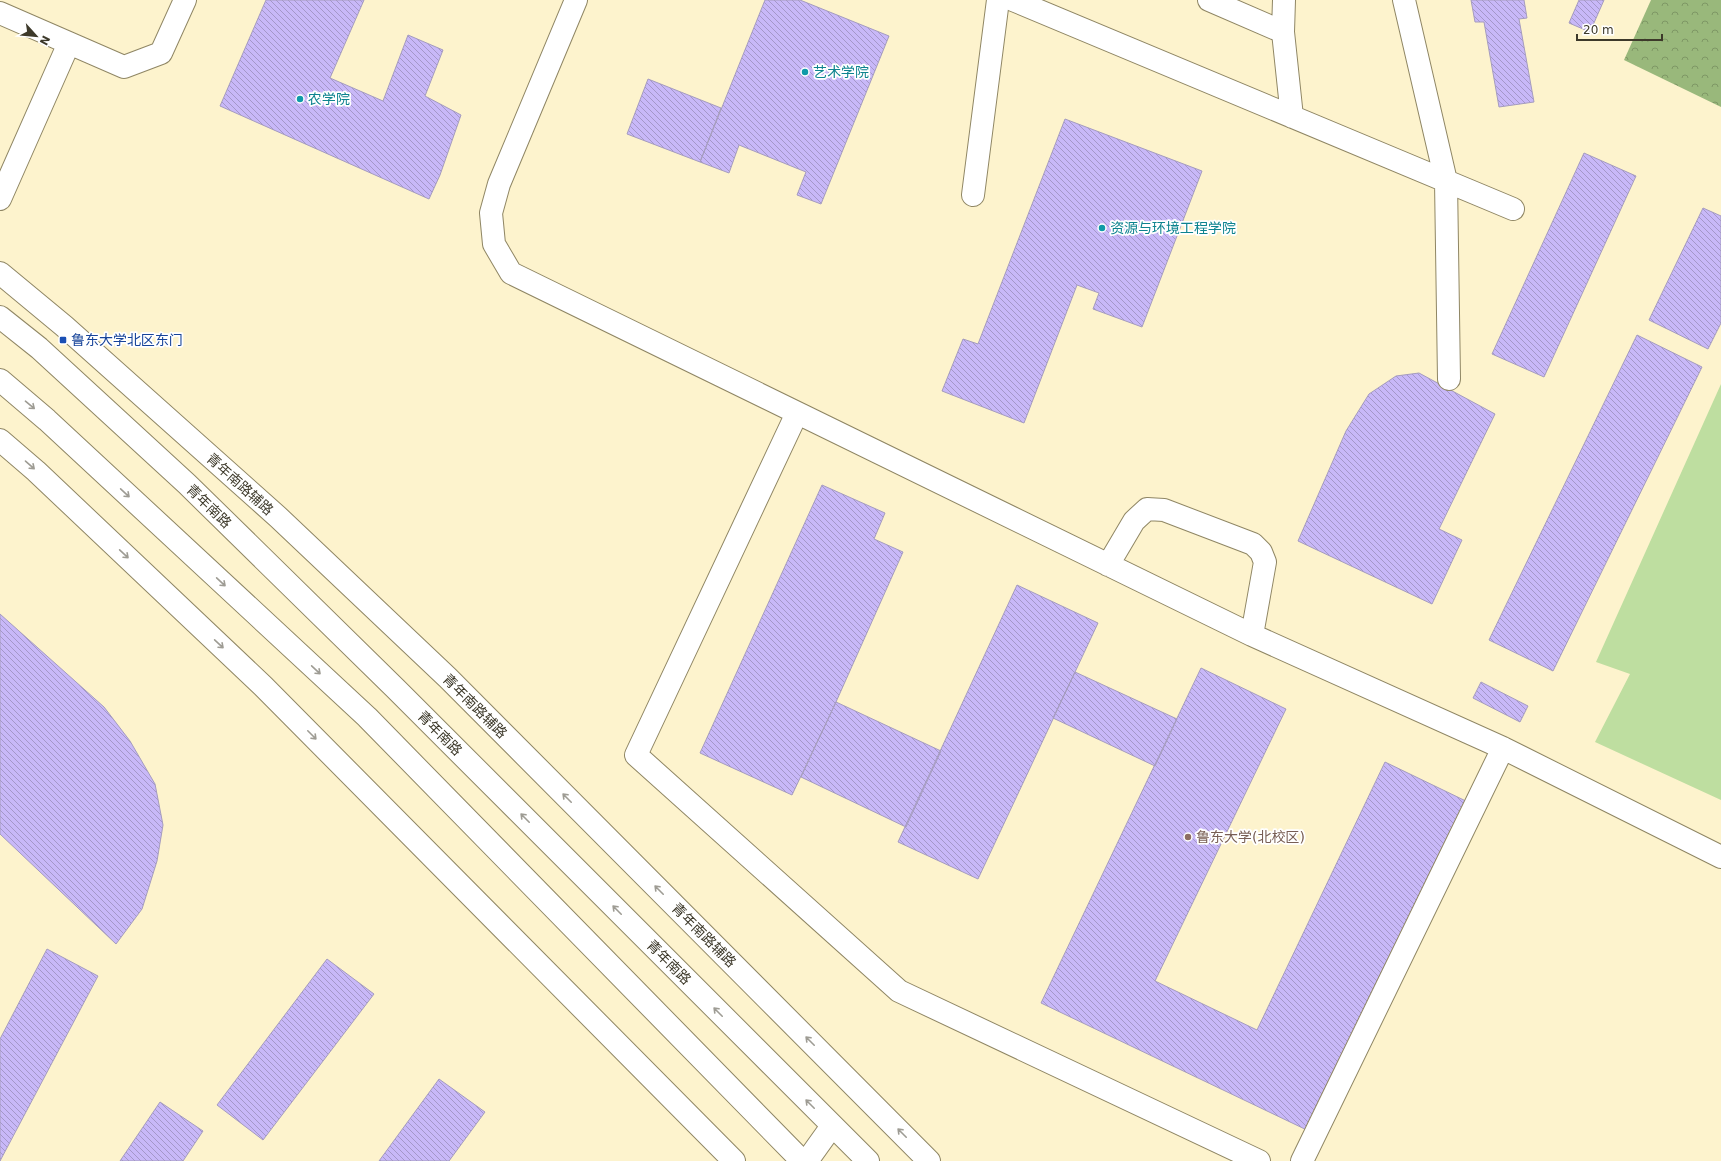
<svg xmlns="http://www.w3.org/2000/svg" width="1721" height="1161" font-family="'DejaVu Sans','Noto Sans SC',sans-serif">
	<style>
		.green { fill: #bedea0 }
		.forest { fill: url(#forest-crowns) }
		.building { fill: url(#building-back-hatch); stroke: #a59cbe }
		.lines { fill: none; stroke-linecap: round; stroke-linejoin: round }
		.minor-casing { stroke: #8f8664; stroke-width: 24 }
		.major-casing { stroke: #8f8664; stroke-width: 24 }
		.minor { stroke: #fff; stroke-width: 22 }
		.major { stroke: #fff; stroke-width: 22 }
		.oneway { stroke: #9e9c94 }
		.culture-dot { fill: #0f9aa8; stroke: #fff; stroke-width: 1.5 }
		.transit-dot { fill: #1a4fb4; stroke: #fff; stroke-width: 1.5 }
		.education-dot { fill: #8d6e63; stroke: #fff; stroke-width: 1.5 }
		.labels { text-anchor: middle; dominant-baseline: central; stroke-width: 3.5; stroke-linejoin: round; paint-order: stroke }
		.culture-label { font-size: 14px; fill: #0d838f; stroke: #fff; text-anchor: start }
		.transit-label { font-size: 14px; fill: #164399; stroke: #fff; text-anchor: start }
		.street-label { font-size: 14px; fill: #3d392a; stroke: #fff }
		.education-label { font-size: 14px; fill: #785e54; stroke: #fff; text-anchor: start }
	</style>
	<defs>
		<pattern id="forest-crowns" width="20" height="18" patternUnits="userSpaceOnUse"><rect width="20" height="18" fill="#99b87b"/><path d="M2 6a3 3 0 1 1 6 0M12 15a3 3 0 1 1 6 0" fill="none" stroke="#7e9765"/></pattern>
		<pattern id="building-back-hatch" width="6" height="6" patternUnits="userSpaceOnUse"><rect width="6" height="6" fill="#c8b8f8"/><path d="M-1 5l2 2M0 0l6 6M5-1l2 2" fill="none" stroke="#a497c9"/></pattern>
	</defs>
	<rect width="100%" height="100%" fill="#fdf3cd"/>
	<!-- green -->
	<path class="green" d="M1721,384v416l-126,-58 35,-68 -34,-12z"/>
	<!-- forest -->
	<path class="forest" d="M1651,0h70v107l-97,-47z"/>
	<!-- building -->
	<path class="building" d="M266,0h98l-34,78 53,23 25,-66 35,15 -18,46 36,19 -21,60 -11,24 -209,-93z
		M765,0h35l89,36 -68,168 -24,-9 9,-23 -67,-27 -10,28 -29,-11z
		M1471,0h53l3,18 -8,1 15,83 -35,5 -15,-85h-9z
		M1579,0h25l-14,32 -21,-9z
		M648,79l73,29 -21,54 -73,-28z
		M1065,119l137,52 -60,156 -49,-18 6,-16 -22,-8 -53,138 -82,-32 21,-52 15,5z
		M1584,153l52,23 -92,201 -52,-23z
		M1703,208l18,8v107l-13,26 -59,-29z
		M1637,335l65,32 -149,304 -64,-31z
		M1419,373l76,41 -56,115 23,11 -30,64 -134,-63 48,-110 23,-37 27,-18z
		M822,485l63,28 -11,26 29,13 -67,150 -44,93 -92,-42z
		M1017,585l81,38 -120,256 -80,-37z
		M0,614l104,93 26,34 25,43 8,41 -6,36 -15,48 -26,35 -116,-110z
		M1201,668l85,41 -131,272 102,49 128,-268 85,41 -159,329 -270,-129z
		M1075,672l102,47 -22,47 -102,-48z
		M1481,682l47,24 -8,16 -47,-24z
		M836,702l105,49 -35,76 -105,-50z
		M47,949l51,27 -98,185v-122z
		M327,959l47,35 -111,146 -46,-35z
		M439,1079l46,33 -36,49h-70z
		M160,1102l43,29 -20,30h-63z"/>
	<g class="lines">
		<defs>
			<path id="minor" d="M576,0l-77,184 -8,29 3,31 17,29 741,362 251,113 218,109
				M1013,0l500,209
				M1209,0l74,32
				M1284,0l-1,32 9,85
				M1404,0l42,181 3,198
				M0,13l124,54 37,-14 24,-53
				M973,195l25,-195
				M0,199l69,-156
				M0,273l64,53 214,191 170,161 481,483
				M797,413l-161,342 263,236 360,170
				M0,440l36,31 227,215 471,475
				M1108,565l26,-44 13,-12 17,1 89,34 8,8 4,10 -13,73
				M807,1161l25,-35
				M1302,1161l201,-413"/>
			<path id="major" d="M0,317l39,31 148,136 209,205 472,472
				M0,380l47,40 320,297 435,444"/>
		</defs>
		<!-- minor casing -->
		<use href="#minor" class="minor-casing"/>
		<!-- major casing -->
		<use href="#major" class="major-casing"/>
		<!-- minor -->
		<use href="#minor" class="minor"/>
		<!-- major -->
		<use href="#major" class="major"/>
	</g>
	<!-- one-way arrows -->
	<defs><path id="oneway-shaft" d="M-6 0H5M1.5-3L5.5 0L1.5 3" fill="none" stroke-width="1.6" stroke-linecap="round" stroke-linejoin="round"/></defs>
	<g class="oneway">
		<use href="#oneway-shaft" transform="translate(30 405) rotate(40)"/>
		<use href="#oneway-shaft" transform="translate(30 465) rotate(41)"/>
		<use href="#oneway-shaft" transform="translate(125 493) rotate(43)"/>
		<use href="#oneway-shaft" transform="translate(124 554) rotate(43)"/>
		<use href="#oneway-shaft" transform="translate(221 582) rotate(43)"/>
		<use href="#oneway-shaft" transform="translate(219 644) rotate(43)"/>
		<use href="#oneway-shaft" transform="translate(316 670) rotate(43)"/>
		<use href="#oneway-shaft" transform="translate(312 735) rotate(45)"/>
		<use href="#oneway-shaft" transform="translate(567 798) rotate(-135)"/>
		<use href="#oneway-shaft" transform="translate(525 818) rotate(-135)"/>
		<use href="#oneway-shaft" transform="translate(659 890) rotate(-135)"/>
		<use href="#oneway-shaft" transform="translate(617 910) rotate(-135)"/>
		<use href="#oneway-shaft" transform="translate(718 1012) rotate(-135)"/>
		<use href="#oneway-shaft" transform="translate(810 1041) rotate(-135)"/>
		<use href="#oneway-shaft" transform="translate(810 1104) rotate(-135)"/>
		<use href="#oneway-shaft" transform="translate(902 1133) rotate(-135)"/>
	</g>
	<!-- markers -->
	<g class="culture-dot">
		<circle cx="805" cy="72" r="4"/>
		<circle cx="300" cy="99" r="4"/>
		<circle cx="1102" cy="228" r="4"/>
	</g>
	<rect class="transit-dot" x="59" y="336" width="8" height="8" rx="2"/>
	<circle class="education-dot" cx="1188" cy="837" r="4"/>
	<g class="labels">
		<!-- culture labels -->
		<g class="culture-label">
			<text x="813" y="72">艺术学院</text>
			<text x="308" y="99">农学院</text>
			<text x="1110" y="228">资源与环境工程学院</text>
		</g>
		<!-- transit labels -->
		<g class="transit-label">
			<text x="71" y="340">鲁东大学北区东门</text>
		</g>
		<!-- street labels -->
		<g class="street-label">
			<text transform="translate(240 484) rotate(42)">青年南路辅路</text>
			<text transform="translate(209 506) rotate(44)">青年南路</text>
			<text transform="translate(475 706) rotate(45)">青年南路辅路</text>
			<text transform="translate(440 733) rotate(45)">青年南路</text>
			<text transform="translate(704 935) rotate(45)">青年南路辅路</text>
			<text transform="translate(669 962) rotate(45)">青年南路</text>
		</g>
		<!-- education labels -->
		<g class="education-label">
			<text x="1196" y="837">鲁东大学(北校区)</text>
		</g>
	</g>
	<!-- north arrow -->
	<g transform="translate(36 36) rotate(117)" stroke="#ffffff" stroke-width="3" paint-order="stroke">
	<path d="M0-3L7 15L0 10L-7 15Z" fill="#3d392a"/>
	<text y="-6" font-size="11" font-weight="bold" text-anchor="middle" fill="#3d392a">N</text>
	</g>
	<!-- scale -->
	<path d="M1577 34v6h85v-6" fill="none" stroke="#3d392a" stroke-width="2"/>
	<text x="1583" y="34" font-size="12" fill="#3d392a" stroke="#ffffff" stroke-width="3" paint-order="stroke">20 m</text>
</svg>
